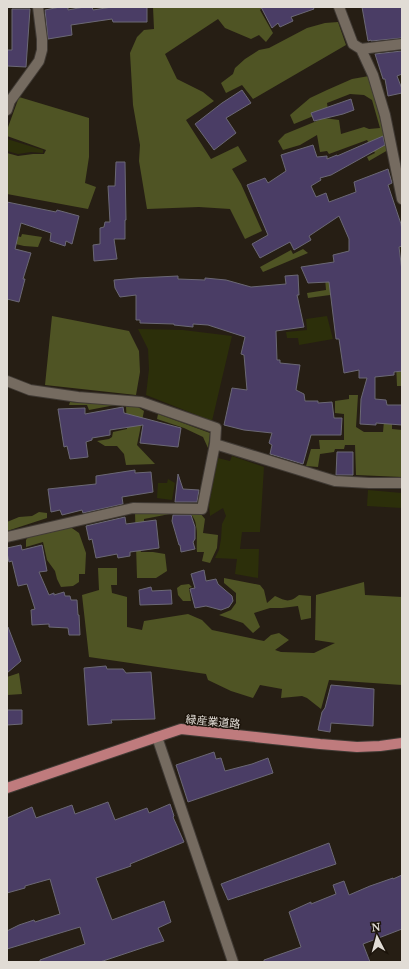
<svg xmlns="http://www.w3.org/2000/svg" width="409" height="969" font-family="'Noto Serif','Noto Sans JP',serif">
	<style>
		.green { fill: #2c2f0a }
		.forest { fill: #4f5424 }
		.building { fill: #4a3d65; stroke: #6b6875 }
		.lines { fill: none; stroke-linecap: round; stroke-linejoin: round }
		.minor-casing { stroke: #413b35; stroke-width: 12 }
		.major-casing { stroke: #413b35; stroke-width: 12 }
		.minor { stroke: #756b60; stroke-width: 10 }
		.major { stroke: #bf7b7d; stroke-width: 10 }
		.labels { text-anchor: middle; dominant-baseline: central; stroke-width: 3; stroke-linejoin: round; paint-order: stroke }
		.street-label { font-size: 11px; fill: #e1dcd5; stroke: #1c140b }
	</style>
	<rect width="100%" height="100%" fill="#261e14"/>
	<!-- green -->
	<path class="green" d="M7,139l36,11v3l-12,-1 -13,2 -11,-3z
		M327,316l6,23 -34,6 -1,-7h-11l-1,-6 21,-2 -1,-11z
		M138,329l45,1 49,6 -20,85 -66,-26 3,-26 -1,-20z
		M232,456l32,11 -4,65h-18l-2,17h19l-1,29 -23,-4 2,-15 -22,-1 4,-8 2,-11 1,-15 4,-8 -3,-8 -13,8 -1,-11 9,-47 12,3z
		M168,479l7,4 -3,17 -15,-2 1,-15h9z
		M368,490l34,3v15l-35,-2z"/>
	<!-- forest -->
	<path class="forest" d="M153,7h29l29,1 18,-1h34l-3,3 13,23 -7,9 -7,-7 -8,4 -26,-11 -7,-9 -53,35 12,25 26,13 11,9 -28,19 25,39 27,-13 9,15 -15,8 9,15 21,47 -17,8 -15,-30 -31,-2 -52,2 -8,-48 1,-16 -7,-40 -3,-52 7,-16 7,-7 10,-1z
		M338,22l8,23 -93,54 -11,-14 -16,8 -5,-10 12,-9 2,-6 10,-9 14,-9 10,-2 38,-20 18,-5z
		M369,76l19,74 -19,11 -2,-4 8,-4 -8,-13 -38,14 -2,-3 -7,1 -3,-17 -17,10 -17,5 -5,-9 7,-7 39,-16 15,2 2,14 23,-7 5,2 11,-1 -8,-28 -8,-5 -14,-1 -23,9 1,7 -34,14 -4,-9 20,-17 17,-8 25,-11z
		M19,97l70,21v39l-4,26 11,4 -8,22 -81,-15v-41l11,3 15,-2h11l2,-4 -39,-14v-6z
		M7,234l14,3 1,-3 20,3 -4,10 -14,-1 -17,-4z
		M303,249l5,4 -45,19 -3,-5 31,-17 2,4z
		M330,277v18l-22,3 -1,-5 19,-3 -1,-12z
		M52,316l77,15 10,20 1,21 -4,23 -91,-10z
		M402,362v24h-5l-1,-23z
		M349,395h9l-2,32 8,5h19l1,-11 8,-1v9l10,1v47l-46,-2 -1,-30h-10l-1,4h-9l-1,3 -14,2 -2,13 -12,-1 5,-17h9l-1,-9h25v-26l-9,-1v-12l14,-2z
		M70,402l45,3 -26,5 -2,-5h-18z
		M126,406l12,1 6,4 -7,34 18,19 -29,1 -2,-11 -7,-8h-12l-8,-5 12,-2 3,-2 1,-5 14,-3z
		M158,414l52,19 -2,15 -5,-11 -19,-9 -27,-9z
		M39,512l8,1v5l-40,13v-9l12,-5 13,-1z
		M180,512l-36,7v4l-6,13 3,16h12l12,2 2,17 -11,7h-19l-2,-65z
		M200,513l5,6 -2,14 15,2 -1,13 -7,15 -8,-2 2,-9h-7c-1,-9 1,-18 -1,-26 0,-5 -3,-9 -5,-12z
		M69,526l10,7 7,20 -1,21h-6v8l-6,4 -12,1 -4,-8 -2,-8 -8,-11 -4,-18 -17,5v-7l3,-4z
		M98,568h19v17h-6l1,8 15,4v30l15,3 2,-9 44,-7 14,6 10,10 52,11 7,-6 8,-2 10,7 -14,10 6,2 33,1 21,-10 -20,-3 1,-45 48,-13 1,13 37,2v88l-73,-5 -8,29 -14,-11 -5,-2 -21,2 1,-9 -22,-4 -7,13 -22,-7 -23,-11 -2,-6 -117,-17 -7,-62 17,-5z
		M224,578l36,7 4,5 3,13 8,-7c11,5 14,7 24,-1l12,1v22l-10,2 -3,-14 -16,2h-12l-16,5 6,14 -7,6 -10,-10 -24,-8 12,-5 5,-7v-10l-12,-10z
		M189,584l3,3 -3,1 2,13h-8l-5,-6 -1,-7 4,-3z
		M19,673l3,21 -15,1v-18z"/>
	<!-- building -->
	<path class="building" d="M60,7h8v3l16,-3h8l1,3 19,-3h35v15h-34l-1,-3 -41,6 1,10 -24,4 -3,-29z
		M261,7h52l1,2 -23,8 2,4 -13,6 -2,-4 -6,5z
		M362,7h40v31l-31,3v-1l-3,1z
		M12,9h18l-4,58 -19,-1v-16h5z
		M402,51v23l-5,2 5,13v4l-14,3 -3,-17h-2l-8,-25z
		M242,90l9,13 -25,15 10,15 -22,17 -19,-26 27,-21z
		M351,99l3,11 -11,4 -29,7 -3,-8z
		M383,136l2,9 -54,30 -11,3 1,2 -10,6 5,11 10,-4 3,9 27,-10 -2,-10 34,-13 4,14 -4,2 13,39 1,6v16l-3,1 3,24v100l-8,1v3l-19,2v22l11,1 1,5h15v20l-26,-2v2l-16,-1 1,-25 6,-21h-8v-8l-15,3 -5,-34h-3l-7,-57 -21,1 -7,-16 33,-5 -1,-7 16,-4v-12l-10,-23 -30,20 2,4 -17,10 -4,-8 -30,16 -8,-14 16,-9 -21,-50 18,-7 3,5 18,-12 -5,-16 32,-10 4,12 10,-1v3l10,-4v1z
		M116,162h9l1,58h-1v19h-11l3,20 -23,2 -1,-16 7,-1v-16l4,-1 1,-5h5l-2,-36h7z
		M7,202l49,10 1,-2 22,6 -7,28 -6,-3 -1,5 -15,-5 1,-8 -30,-10 -6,26 16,4 -8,26h2l-6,23 -12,-3z
		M298,275l1,20h-2l7,32 -28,4 1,29h3v3l20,2 -4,25 8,4 1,7h13v2l14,-1 2,16h8l-1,17h-30l-8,29 -33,-10 2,-9 -3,-2 3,-10 -28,-3 -20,-5 8,-37 15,2 -3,-35 -3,-1 4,-17 -37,-12 -15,-1v3l-19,-2v-1l-34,-1v-3h-4v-25l-16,2 -5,-9 -1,-8 23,-2 41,-2v3l27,1v-2l21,2 25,7 35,-3 -1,-8z
		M123,407l1,6 57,15 -3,19 -38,-4 3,-18 -33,5v5l-18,3v2l-6,2 2,15 -18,2 -3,-13 -3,1 -6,-38 27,-1v6z
		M337,452h16v23h-17z
		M135,470v3l16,-1 2,20 -31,5 1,7 -40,9 -1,-3 -20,5 -2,-5 -9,2 -3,-23 48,-5v-8z
		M178,474l5,15 16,1 -2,12h-22z
		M173,515h18l4,12v12l-2,3 2,7 -14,3 -1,-7h-1l-7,-24z
		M125,517l1,7 30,-4 3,28 -29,4v4l-12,2 -1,-4 -21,4 -4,-19 -3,1 -3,-14z
		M21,545l1,5 20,-5 5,26 -8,1 10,23 5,-2v2l10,-3 1,4h5l1,4h6l1,15h1l1,20h-11l-1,-7 -19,-1v-3l-17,1 -1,-15 4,-1 -8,-25 -9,2 -6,-25 -3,1 -2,-9v-5z
		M204,570l2,11 10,-2 2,5 14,12 1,5 -4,6 -8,3 -15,-4 -11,2 -5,-19 5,-1 -4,-14z
		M151,587l1,4 19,-1 1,14 -32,1 -1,-15z
		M7,627h1l13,34 -14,12z
		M106,666l1,3h16l3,4 25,-1 4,47 -44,1 1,3 -24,2 -4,-57z
		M331,685l43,4 -1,37 -42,-3 -1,9 -12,-2 4,-18 3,-4z
		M7,710h15v14l-15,1z
		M214,752l2,7 5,-1 4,13 27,-7 16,-6 5,15 -85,29 -12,-37z
		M108,802l7,18 32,-12 2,5 21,-9 4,12 -1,1 11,25 -54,22 1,2 -35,12 16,42 52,-19 7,21 -13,6 6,13 -16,5 -48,16h-60v-2l45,-16 -5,-17 -73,22v-18l12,-6 15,-5 1,2 25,-8 -10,-35 -25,7v2l-18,5v-75l25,-11 4,11 36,-13 3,9z
		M329,843l7,21 -108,36 -7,-16z
		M402,875v54l-39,15 7,18h-106v-2l37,-13 -12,-35 22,-10v2l25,-10 -3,-9 11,-4 5,14 21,-9 23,-8v1z"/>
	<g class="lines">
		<defs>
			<path id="minor" d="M339,7l14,37 8,5 12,26 12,40 17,84
				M361,49l41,-5
				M7,110l3,-9 29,-40 3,-11v-11l-4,-32
				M7,381l23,9 48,7 63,5 75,26 -1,16 -13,65 -69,-1 -126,29
				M215,444l120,37 34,2h33
				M157,737l76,225"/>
			<path id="major" d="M7,788l150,-51 24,-8 139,15 37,3 23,-1 22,-3"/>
		</defs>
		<!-- minor casing -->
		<use href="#minor" class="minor-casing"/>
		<!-- major casing -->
		<use href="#major" class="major-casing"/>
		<!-- minor -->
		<use href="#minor" class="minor"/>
		<!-- major -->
		<use href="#major" class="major"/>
	</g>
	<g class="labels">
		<!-- street labels -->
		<g class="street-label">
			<text transform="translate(213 721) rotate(5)">緑産業道路</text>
		</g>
	</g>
	<!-- border -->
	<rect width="409" height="969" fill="none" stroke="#e1dcd5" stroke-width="16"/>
	<!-- north arrow -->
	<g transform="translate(377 937) rotate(354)" stroke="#1c140b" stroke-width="3" paint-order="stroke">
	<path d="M0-3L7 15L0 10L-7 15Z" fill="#e1dcd5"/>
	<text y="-6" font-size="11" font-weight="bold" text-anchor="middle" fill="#e1dcd5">N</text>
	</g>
</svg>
